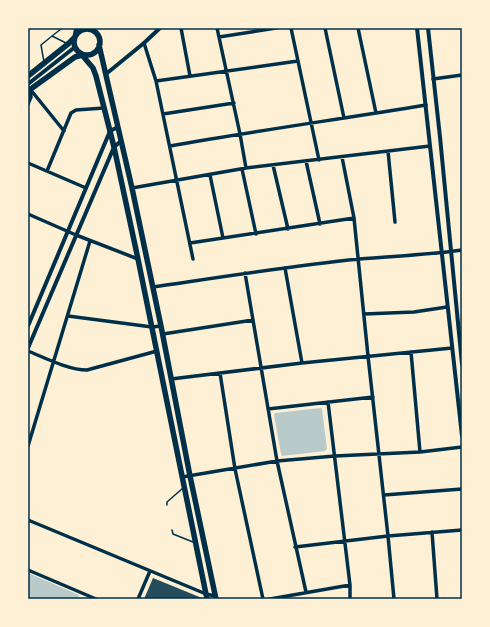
<svg xmlns="http://www.w3.org/2000/svg" width="490" height="627" font-family="'Sofia Sans Condensed',sans-serif">
	<style>
		.green { fill: #b9caca }
		.building { fill: #264d5e }
		.lines { fill: none; stroke-linecap: round; stroke-linejoin: round }
		.service { stroke: #003049; stroke-width: 1.5 }
		.minor { stroke: #003049; stroke-width: 3.5 }
		.tertiary { stroke: #003049; stroke-width: 4 }
		.primary { stroke: #003049; stroke-width: 5.5 }
		.neatline { fill: none; stroke: #003049; stroke-width: 1.5 }
	</style>
	<rect width="100%" height="100%" fill="#fdf0d5"/>
	<!-- green -->
	<path class="green" d="M321,408l1,1 5,40 -2,2 -43,5 -1,-2 -7,-39 1,-2z
		M28,573l51,22 -1,4h-50z"/>
	<!-- building -->
	<path class="building" d="M153,578l49,20 1,1h-59z"/>
	<g class="lines">
		<!-- service -->
		<path class="service" d="M61,28h7
			M52,36l9,-7
			M44,62l-3,-17 11,-9 14,7
			M167,505v-3l16,-14
			M172,530l1,4 20,8"/>
		<!-- minor -->
		<path class="minor" d="M181,28l9,48
			M217,28l23,106 6,34
			M291,28l28,132
			M325,28l19,90
			M358,28l18,85
			M219,37l57,-9
			M144,43l12,38 37,178
			M433,79l29,-4
			M156,81l142,-20
			M30,89l34,42
			M28,104l3,-7 -1,-7
			M163,114l71,-11
			M170,146c85,-15 171,-27 256,-41
			M388,151l7,71
			M342,157l12,61 14,138 20,180 6,63
			M306,161l14,63
			M28,163l58,25
			M273,165l15,64
			M242,169l14,65
			M47,171l24,-58 5,-3 28,-2
			M210,175l13,63
			M132,188l114,-20 184,-22
			M28,214l48,21 62,24
			M190,243l164,-25
			M285,268l17,95
			M245,273l32,188 29,131
			M153,287c68,-10 137,-21 206,-28 34,-3 69,-4 103,-9
			M364,314l50,-2 33,-5
			M68,316l84,11 9,-1
			M163,334l90,-14
			M28,351c17,7 41,19 59,19l70,-19
			M411,352l9,100
			M220,373l15,96 28,130
			M171,379l131,-16 150,-15
			M328,402l22,183v14
			M268,409l105,-12
			M28,446l62,-205
			M182,477l95,-16 58,-5 85,-4 42,-5
			M384,495l78,-6
			M28,520l178,74 9,2
			M432,532l5,67
			M295,547l93,-11 74,-6
			M28,570l68,29
			M138,599l12,-28
			M270,599l80,-14"/>
		<!-- tertiary -->
		<path class="tertiary" d="M417,28l45,408
			M428,28l12,109 22,227
			M106,74l38,-31 16,-15
			M28,84l47,-37
			M28,326l82,-195 8,-4
			M28,348l86,-201 7,-6"/>
		<!-- primary -->
		<path class="primary" d="M74 42a13 13 0 1 1 26 0a13 13 0 1 1-26 0Z
			M99,45l33,143 29,138 29,150 26,123
			M28,76l40,-32 7,-7 2,-9
			M28,91l47,-34 7,-2 11,13 3,8 18,71 24,112 69,340"/>
	</g>
	<!-- border -->
	<rect width="490" height="627" fill="none" stroke="#fdf0d5" stroke-width="58"/>
	<rect x="29" y="29" width="432" height="569" class="neatline"/>
</svg>
